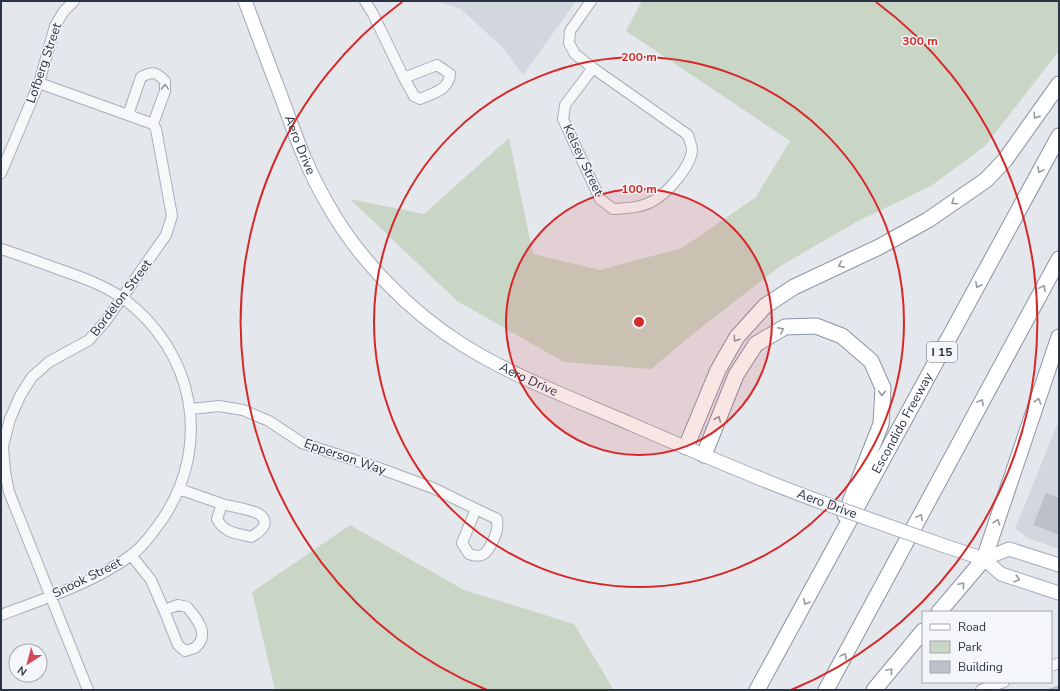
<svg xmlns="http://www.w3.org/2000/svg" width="1060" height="691" font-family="'Nunito Sans',sans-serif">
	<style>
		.built { fill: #d2d6de }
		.green { fill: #c9d6c5 }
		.building { fill: #bbc0ca }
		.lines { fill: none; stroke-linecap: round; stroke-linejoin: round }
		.minor-casing { stroke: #a9aeb7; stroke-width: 12 }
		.major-casing { stroke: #a3abb8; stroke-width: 15 }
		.highway-casing { stroke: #8b94a3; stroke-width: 17 }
		.minor { stroke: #f7f8fa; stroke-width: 10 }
		.major { stroke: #fff; stroke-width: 13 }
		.highway { stroke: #fff; stroke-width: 15 }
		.major-bridge-casing { stroke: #a3abb8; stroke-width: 15; stroke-linecap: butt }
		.major-bridge { stroke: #fff; stroke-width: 13 }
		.oneway { stroke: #9196a0 }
		.oneway2 { stroke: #959aa2 }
		.ring { fill: none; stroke: #d62828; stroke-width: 2 }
		.labels { text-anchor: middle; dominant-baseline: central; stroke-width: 3; stroke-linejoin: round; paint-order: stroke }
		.shield { fill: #f4f6f9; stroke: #676e7b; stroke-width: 1 }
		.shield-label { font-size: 12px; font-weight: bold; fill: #2b3445 }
		.street-label { font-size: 13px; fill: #2b3445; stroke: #f4f6f9 }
		.centre { fill: #d62828; stroke: #f4f6f9; stroke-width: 2 }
		.ring-label { font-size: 12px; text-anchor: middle; font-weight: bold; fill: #d62828; stroke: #f4f6f9; stroke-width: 3; stroke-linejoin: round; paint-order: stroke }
	</style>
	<rect width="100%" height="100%" fill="#e4e7ec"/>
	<!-- built -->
	<path class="built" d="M436,1h140l-53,74 -19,-26 -43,-40z
		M1059,420v129l-31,-11 -13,-9z"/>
	<!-- green -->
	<path class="green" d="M642,1h417v50l-74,95 -54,40 -75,36 -77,45 -80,62 -48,40 -87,-7 -107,-61 -107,-102 74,15 85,-76 24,116 67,16 82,-22 74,-51 34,-56 -164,-110z
		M350,525l114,65 110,34 40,66h-339l-23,-98z"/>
	<!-- building -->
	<path class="building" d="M1046,493l13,5v37l-26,-10z
		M1059,685v5h-13z"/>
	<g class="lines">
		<defs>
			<path id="minor" d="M365,1l8,13 31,64
				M591,1l-21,30 -1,12 6,11 18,14
				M437,65l13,9c-1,16 -17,19 -30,25l-6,-3 -10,-18z
				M593,68l95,67c1,4 4,11 4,15 -1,17 -25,43 -39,51 -12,7 -26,7 -40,8l-13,-10 -37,-80 2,-14z
				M39,83l114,41 3,5 16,87 -6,19 -61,87 -16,18 -40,22 -17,15 -12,19 -10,23 -7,27 2,26 4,20 79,198
				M128,115l13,-38c12,-6 15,-5 24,4v10l-12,33
				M1,173l38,-90 16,-57 9,-15 10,-10
				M1,249c19,6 38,13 57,20 23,8 46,16 66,30 70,53 88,144 40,218 -10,14 -20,29 -34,39 -37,27 -86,43 -129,59
				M191,409l28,-3 24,4 26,11 33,22 74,24 57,21 43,21
				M179,489l43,15
				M222,504c8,2 31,6 37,10 13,9 1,18 -8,23 -14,-4 -26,-3 -34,-18z
				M476,509l21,10c1,10 0,13 -4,22 -6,12 -10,18 -24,13l-7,-11z
				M131,555l20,25 13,30
				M178,605l9,2c7,8 19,22 14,33 -1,3 -4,6 -6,8l-10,3 -7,-6 -14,-35z
				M1051,666l8,-3
				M981,690l23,-8"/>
			<g id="major">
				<path id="s1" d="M245,1c13,35 27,71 40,106 12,33 24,66 42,96 30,55 83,109 136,142 51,32 113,55 168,79 62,27 124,54 187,77"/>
				<path d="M942,545l42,14 17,15 58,19"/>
				<path d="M984,559l25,-10 50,16"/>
			</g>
			<g id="highway">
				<path d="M686,447l32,-77 19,-33 28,-31 29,-19 85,-40 49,-27 58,-40 19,-20 54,-76"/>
				<path d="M704,455l32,-80 20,-31 29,-17 31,-1 26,10 29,25 12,27 -2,36 -36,91"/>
				<path d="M939,612l45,-53 75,-222"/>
				<path id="s2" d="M757,690l302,-554"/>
				<path d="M826,690l233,-431"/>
				<path d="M874,690l49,-59"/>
			</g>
		</defs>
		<!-- minor casing -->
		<use href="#minor" class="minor-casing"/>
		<!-- major casing -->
		<use href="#major" class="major-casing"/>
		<!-- highway casing -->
		<use href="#highway" class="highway-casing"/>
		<!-- minor -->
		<use href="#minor" class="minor"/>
		<!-- major -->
		<use href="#major" class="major"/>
		<!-- highway -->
		<use href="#highway" class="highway"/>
		<defs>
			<path id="major-bridge" d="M818,501l124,44"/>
		</defs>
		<!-- major-bridge casing -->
		<use href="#major-bridge" class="major-bridge-casing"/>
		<!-- major-bridge -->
		<use href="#major-bridge" class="major-bridge"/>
	</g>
	<!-- one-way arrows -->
	<defs><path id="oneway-chevron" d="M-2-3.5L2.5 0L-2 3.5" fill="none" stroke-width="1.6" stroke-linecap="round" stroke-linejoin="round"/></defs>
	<use class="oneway" href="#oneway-chevron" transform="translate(165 87) rotate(-88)"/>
	<g class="oneway2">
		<use href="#oneway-chevron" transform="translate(1036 116) rotate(125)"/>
		<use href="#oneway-chevron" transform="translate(1040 170) rotate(118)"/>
		<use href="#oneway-chevron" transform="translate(954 202) rotate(146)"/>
		<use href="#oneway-chevron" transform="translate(841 265) rotate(155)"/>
		<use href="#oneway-chevron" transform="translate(978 285) rotate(118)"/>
		<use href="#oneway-chevron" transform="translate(1043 288) rotate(-62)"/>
		<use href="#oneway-chevron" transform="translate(781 330) rotate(-27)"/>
		<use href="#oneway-chevron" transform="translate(736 339) rotate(124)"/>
		<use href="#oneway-chevron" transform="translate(882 393) rotate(90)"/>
		<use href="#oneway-chevron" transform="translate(1038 401) rotate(-71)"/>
		<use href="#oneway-chevron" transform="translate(981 402) rotate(-62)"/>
		<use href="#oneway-chevron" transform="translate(718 419) rotate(-68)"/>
		<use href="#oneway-chevron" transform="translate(920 517) rotate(-62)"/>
		<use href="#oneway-chevron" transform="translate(997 522) rotate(-71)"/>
		<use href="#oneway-chevron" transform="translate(1017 579) rotate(18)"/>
		<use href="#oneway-chevron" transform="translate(962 585) rotate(-50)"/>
		<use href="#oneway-chevron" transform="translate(806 602) rotate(119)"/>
		<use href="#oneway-chevron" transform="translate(844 656) rotate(-62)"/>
		<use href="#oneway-chevron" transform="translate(890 671) rotate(-50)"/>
	</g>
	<!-- distance rings -->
	<circle cx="639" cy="322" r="133" fill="#d62828" fill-opacity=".12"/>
	<g class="ring">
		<circle cx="639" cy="322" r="133"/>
		<circle cx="639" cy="322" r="265"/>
		<path d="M487 690A398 398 0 0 1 402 2M876 2A398 398 0 0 1 791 690"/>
	</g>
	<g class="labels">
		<!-- shield labels -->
		<rect class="shield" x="927" y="342" width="30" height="20" rx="3"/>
		<g class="shield-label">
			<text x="942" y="352">I 15</text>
		</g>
		<!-- street labels -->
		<g class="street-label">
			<text transform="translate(44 63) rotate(-71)">Lofberg Street</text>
			<text stroke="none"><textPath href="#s1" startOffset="154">Aero Drive</textPath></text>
			<text transform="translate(583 160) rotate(65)">Kelsey Street</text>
			<text transform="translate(121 298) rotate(-53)">Bordelon Street</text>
			<text stroke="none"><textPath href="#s1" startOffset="491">Aero Drive</textPath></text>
			<text stroke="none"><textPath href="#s2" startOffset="304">Escondido Freeway</textPath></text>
			<text transform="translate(345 457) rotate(19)">Epperson Way</text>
			<text transform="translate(827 504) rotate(20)">Aero Drive</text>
			<text transform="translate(87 578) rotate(-26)">Snook Street</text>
		</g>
	</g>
	<circle cx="639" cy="322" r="6" class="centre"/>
	<g class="ring-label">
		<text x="920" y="45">300 m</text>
		<text x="639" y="61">200 m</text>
		<text x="639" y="193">100 m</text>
	</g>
	<!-- border -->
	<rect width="1060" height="691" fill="none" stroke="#2b3445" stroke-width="4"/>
	<!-- legend -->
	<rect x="922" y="611" width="130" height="72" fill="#f4f6f9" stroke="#a4a8b1"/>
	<rect x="930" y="624" width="20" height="6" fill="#ffffff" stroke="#a4a8b1"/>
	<text x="958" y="631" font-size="12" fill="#2b3445">Road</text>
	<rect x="930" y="641" width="20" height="12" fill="#c9d6c5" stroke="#a4a8b1"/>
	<text x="958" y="651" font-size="12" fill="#2b3445">Park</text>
	<rect x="930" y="661" width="20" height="12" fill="#bbc0ca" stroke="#a4a8b1"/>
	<text x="958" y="671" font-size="12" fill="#2b3445">Building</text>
	<!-- north arrow -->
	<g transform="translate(28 663) rotate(216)"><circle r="19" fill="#f4f6f9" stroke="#a4a8b1"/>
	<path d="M0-3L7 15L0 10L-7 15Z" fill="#d1495b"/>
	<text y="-6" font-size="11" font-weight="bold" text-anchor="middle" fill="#2b3445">N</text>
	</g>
</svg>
